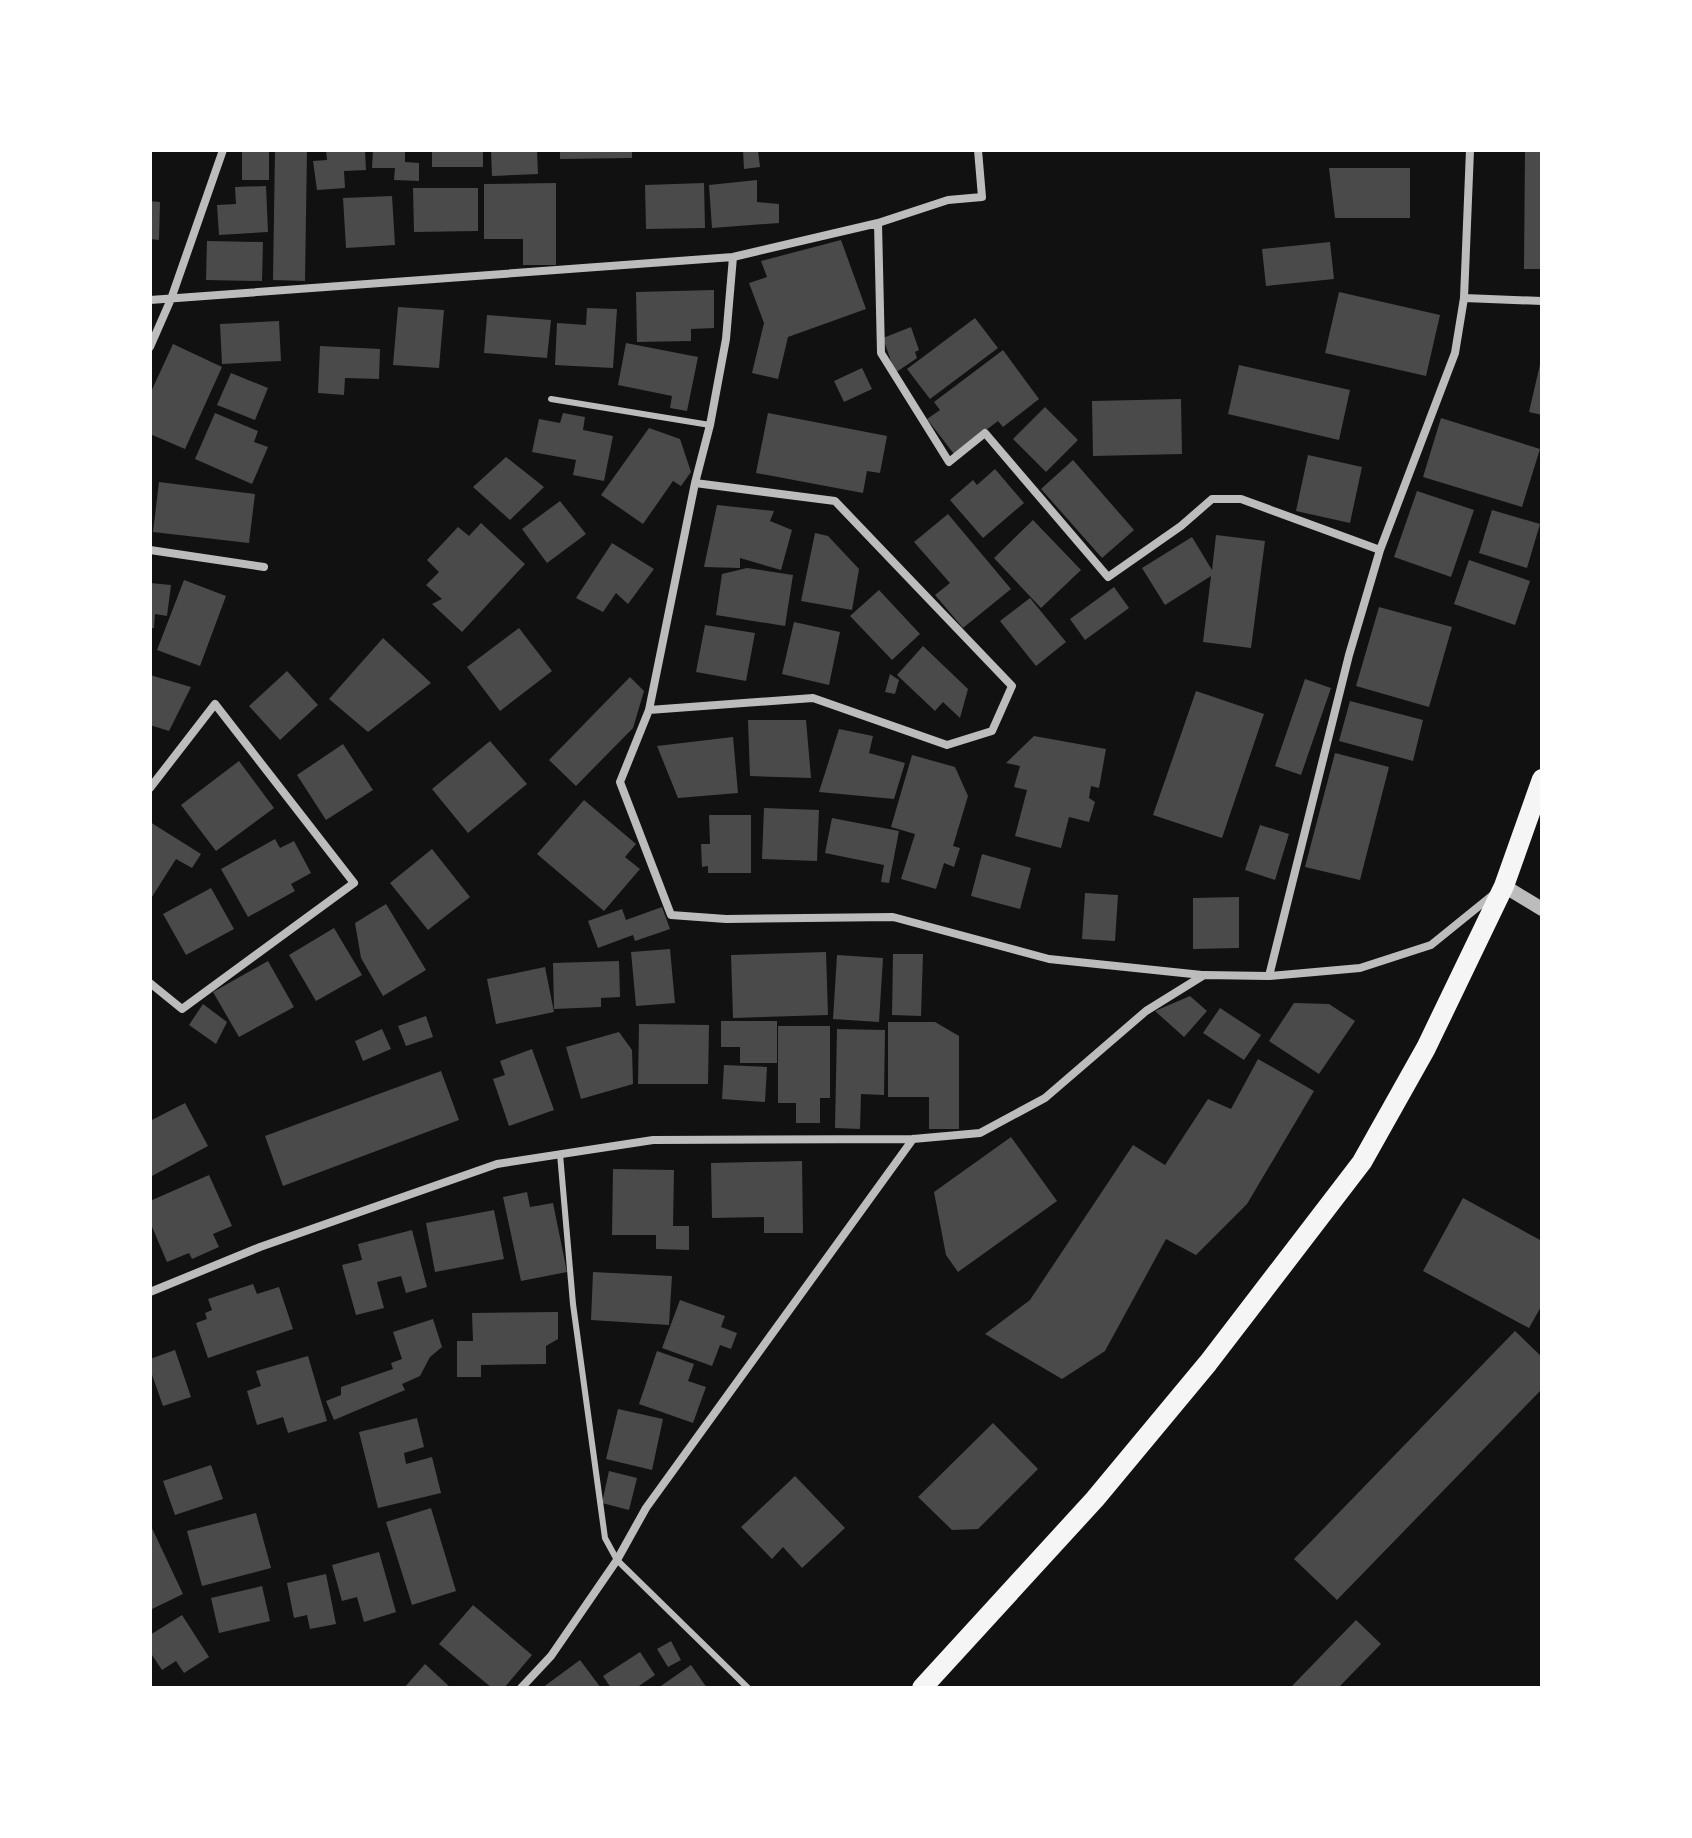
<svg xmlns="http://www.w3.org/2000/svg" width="1692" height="1838" font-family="Arial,sans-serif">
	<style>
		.building { fill: #4a4a4a }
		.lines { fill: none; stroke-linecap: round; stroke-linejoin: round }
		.service { stroke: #bcbcbc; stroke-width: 6 }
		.minor { stroke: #bcbcbc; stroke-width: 8 }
		.tertiary { stroke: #bcbcbc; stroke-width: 14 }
		.primary { stroke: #f5f5f5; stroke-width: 20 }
	</style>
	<rect width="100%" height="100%" fill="#111"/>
	<!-- building -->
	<path class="building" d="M242,150h27v30h-27z
		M275,150h32l-2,131 -32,-1z
		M326,150h39l1,20 -22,1 1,17 -28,2 -4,-29 14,-1z
		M373,150h32v12l14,1v18l-25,-1 1,-12h-23z
		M432,150h51v17h-51z
		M491,150h46l1,24 -46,2z
		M560,150h72v8l-72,1z
		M743,150h15l2,17 -16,2z
		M1525,150h17v119h-18z
		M1329,168h81v50h-75z
		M757,180v22l22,2v19l-67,5 -3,-43z
		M556,183v82h-33v-26h-39v-55z
		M704,183l1,45 -59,1 -1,-44z
		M266,186l2,46 -49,3 -2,-30 19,-1 -1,-17z
		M413,188h65v43l-64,1z
		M392,196l3,49 -49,3 -3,-50z
		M150,201l10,1 -1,38 -9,-1z
		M841,240l25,69 -78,28 -10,42 -26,-6 12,-50 -15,-40 18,-6 -6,-16z
		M207,241l56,1 -1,39 -56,-1z
		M1330,242l4,37 -68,7 -4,-37z
		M714,290v38l-23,1v12l-54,1 -1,-50z
		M1339,292l101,23 -14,61 -101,-23z
		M398,307l46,3 -5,58 -46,-3z
		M587,308l30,1 -4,59 -58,-3 2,-42 29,2z
		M487,315l64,5 -4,38 -63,-5z
		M975,318l23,30 -68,51 -23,-30z
		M279,321l2,40 -59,3 -2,-40z
		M911,327l8,23 -4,2 2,6 -22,15 -12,-35z
		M626,343l72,14 -11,54 -17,-3 2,-12 -54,-11z
		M173,344l49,23 -37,82 -35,-15v-40z
		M320,346l60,3 -1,30 -34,-1 -1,17 -26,-2z
		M1003,350l36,49 -36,28 -5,-6 -44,33 -27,-35 13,-9 -6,-8z
		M1541,360h1v55l-13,-3z
		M1239,365l111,25 -11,50 -111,-26z
		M862,368l10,21 -28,13 -10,-21z
		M231,373l37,15 -13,32 -38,-15z
		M1181,399l1,55 -89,2 -1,-55z
		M1045,407l33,33 -32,32 -33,-33z
		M215,413l43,18 -4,11 14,5 -16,37 -57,-25z
		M563,413l22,4 -2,13 30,6 -9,45 -31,-6 3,-15 -44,-8 7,-33 21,4z
		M768,413l119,23 -7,37 -13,-2 -4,22 -107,-20z
		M1441,418l99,31 -18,58 -99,-30z
		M649,428l31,11 11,33 -10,14 -8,-5 -30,43 -42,-29z
		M1308,455l54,12 -12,56 -54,-12z
		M506,457l38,30 -34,33 -37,-33z
		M1073,460l61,70 -32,28 -61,-69z
		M995,469l29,34 -41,35 -33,-38 23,-20 4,5z
		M159,482l96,12 -6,49 -96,-11z
		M1417,491l57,19 -23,67 -57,-20z
		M560,501l26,33 -39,29 -25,-34z
		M717,505l57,6 -4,10 22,9 -11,40 -41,-12v10l-36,-1z
		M1492,510l48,14 -13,44 -48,-15z
		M948,514l63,75 -48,39 -28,-33 15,-12 -36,-41z
		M1033,520l48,50 -40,38 -47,-50z
		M481,523l44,41 -63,68 -30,-28 10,-5 -16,-14 13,-13 -12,-12 31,-33 11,9z
		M815,533l13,3 31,33 -7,41 -51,-9z
		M1216,535l49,6 -14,107 -48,-6 8,-66 -46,29 -23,-37 50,-31 20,33z
		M612,543l42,26 -26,35 -12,-11 -13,19 -27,-14z
		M1469,560l61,21 -15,44 -61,-21z
		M747,568l46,7 -8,51 -69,-11 6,-41z
		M184,580l42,16 -26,70 -43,-16z
		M150,583l21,2 -4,31 -12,-2 -1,14h-4z
		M1114,587l15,21 -44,32 -15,-21z
		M879,590l41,44 -28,26 -42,-44z
		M1030,598l36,44 -30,24 -36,-45z
		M1379,607l73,20 -23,80 -73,-21z
		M794,622l46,10 -11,53 -47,-11z
		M705,625l50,8 -9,48 -50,-9z
		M519,628l33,43 -52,40 -33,-44z
		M383,638l48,45 -63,49 -39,-33z
		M923,646l45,43 -8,29 -17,-16 -8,9 -38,-36z
		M287,671l31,34 -38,35 -31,-34z
		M890,674l9,6 -4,14 -10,-2z
		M150,675l41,12 -22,44 -19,-6z
		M630,677l14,14 -11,37 -57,58 -27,-26z
		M1305,679l26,9 -30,87 -26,-9z
		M1196,691l68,23 -42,124 -69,-23z
		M1350,701l73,19 -10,41 -74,-20z
		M748,720h58l5,58 -61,-2z
		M839,729l34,7 -4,17 36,10 -11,36 -75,-7z
		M1034,736l72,13 -7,39 -8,-2 -2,12 6,4 -6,20 -20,-5 -8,31 -46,-12 12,-46 -13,-3 6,-21 -14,-3z
		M733,737l5,56 -60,5 -21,-52z
		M490,741l37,43 -59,49 -36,-44z
		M343,744l30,46 -47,30 -29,-45z
		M1335,753l54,14 -29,113 -55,-13z
		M912,755l43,12 13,29 -15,50 7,2 -6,19 -10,-4 -8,26 -35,-10 14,-45 -24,-7z
		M239,761l35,47 -58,43 -35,-46z
		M584,800l52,44 -11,13 15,12 -36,42 -67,-57z
		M764,808l55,2 -2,51 -55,-2z
		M709,815h42v58h-43v-7l-6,1 -1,-23h9z
		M832,818l67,13 -10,52 -8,-1 3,-17 -59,-12z
		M150,822l51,32 -9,14 -16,-9 -26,41z
		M1260,825l29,9 -14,46 -30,-10z
		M275,839l5,9 14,-7 17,32 -20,11 4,7 -47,26 -27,-48z
		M432,849l38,48 -42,33 -38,-47z
		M982,854l49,14 -11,41 -49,-13z
		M211,888l23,41 -48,26 -23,-41z
		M1085,893l33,2 -3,46 -33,-2z
		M1239,897v51l-46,1v-51z
		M386,904l40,66 -43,26 -22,-38 -6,-35z
		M662,907l8,22 -35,12 -2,-6 -35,13 -10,-27 34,-12 4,11z
		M334,928l28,47 -46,26 -27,-46z
		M670,949l5,54 -39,3 -5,-54z
		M826,952l2,63 -95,3 -2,-63z
		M893,954h30l-2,62 -29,-1z
		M837,955l46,3 -4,64 -46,-3z
		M268,961l26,46 -55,30 -26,-45z
		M619,961l1,36 -19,1v9l-47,2 -1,-46z
		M545,967l9,45 -58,12 -9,-45z
		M1190,996l17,15 -23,26 -29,-26z
		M1294,1003l35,1 26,17 -36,53 -50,-33z
		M203,1004l24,18 -11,22 -27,-19z
		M1220,1008l41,27 -17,25 -41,-27z
		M426,1016l7,21 -27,9 -8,-20z
		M721,1021h56v42h-37v-16h-19z
		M888,1022h47l24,14v93h-30v-32h-41z
		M639,1024l70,1 -1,59h-70z
		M778,1026h52v72h-10v25h-24v-20h-18z
		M382,1029l9,20 -28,12 -8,-20z
		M837,1029l48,1 -1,65 -23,-1 -1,35 -25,-1z
		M619,1032l13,18 1,34 -52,15 -15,-52z
		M532,1049l22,61 -45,16 -16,-47 12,-4 -5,-14z
		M1258,1059l56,32 -67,113 -51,51 -30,-16 -61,112 -43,28 -77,-45 45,-34 103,-155 32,20 43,-66 23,10z
		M724,1065l43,2 -2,35 -43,-3z
		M441,1071l18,49 -176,66 -18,-50z
		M185,1103l23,43 -58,31v-56z
		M1011,1137l46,64 -99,71 -12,-17 -12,-63z
		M802,1161l1,72h-39v-16l-52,1 -1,-55z
		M613,1169l61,1 -1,56h16v24l-33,-1v-14h-44z
		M209,1175l23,51 -19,8 6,13 -27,12 -3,-6 -22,9 -17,-40v-21z
		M527,1192l3,15 23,-4 14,69 -46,9 -18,-84z
		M1463,1198l79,43v64l-13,23 -106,-57z
		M494,1210l10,49 -69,13 -9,-49z
		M412,1230l15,57 -21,6 -5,-17 -24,6 7,26 -28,7 -14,-50 20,-5 -4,-16z
		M593,1272l79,4 -3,49 -78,-5z
		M253,1284l4,10 22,-7 14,42 -85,29 -12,-35 11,-4 -2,-6 7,-3 -4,-11z
		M680,1300l45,16 -4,11 16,6 -6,16 -11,-4 -8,21 -50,-18z
		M558,1312v27l-12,7v18l-65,1v12h-24v-36h16l-1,-28z
		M433,1319l9,28 -12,10 -10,19 -18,8 3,6 -71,30 -8,-19 15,-6v-8l52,-18 -2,-6 11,-4 -9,-27z
		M1515,1331l27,26v32l-205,211 -43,-41z
		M175,1350l16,47 -28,9 -13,-37v-10z
		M657,1351l37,13 -6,17 18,6 -13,36 -54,-19z
		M308,1356l19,65 -39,12 -5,-16 -26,8 -10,-34 14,-5 -5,-15z
		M618,1409l45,10 -11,51 -46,-11z
		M417,1418l7,29 -20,6 2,11 26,-7 9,36 -63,15 -19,-76z
		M993,1423l45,46 -60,60 -26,1 -34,-33z
		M211,1465l12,34 -48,16 -12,-34z
		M609,1471l28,7 -8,32 -27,-7z
		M795,1476l50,52 -43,40 -19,-21 -11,12 -31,-32z
		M431,1508l25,83 -44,14 -26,-83z
		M256,1513l15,55 -69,18 -15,-55z
		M150,1524l33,70 -33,16z
		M379,1552l17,60 -32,10 -7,-25 -15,4 -10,-36z
		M326,1574l10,50 -26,5 -3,-14 -13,3 -7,-35z
		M262,1586l8,35 -51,12 -8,-35z
		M473,1605l59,50 -28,33h-12l-53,-44z
		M182,1615l27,42 -25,16 -8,-12 -14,9 -12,-18v-17z
		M1356,1620l25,24 -43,44h-48z
		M671,1641l10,19 -13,7 -11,-18z
		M640,1652l15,23 -19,13h-25l-8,-12z
		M580,1660l21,28h-59z
		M425,1664l26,24h-47z
		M691,1665l16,23h-49z"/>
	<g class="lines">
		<!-- service -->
		<path class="service" d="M551,399l159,26
			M560,1154l13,150 32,234 12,22 131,128"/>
		<!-- minor -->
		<path class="minor" d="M878,223l3,130 68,109 36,-29 123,144 73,-51 31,-27h29l139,51
			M733,257l-7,82 -16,86 -15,58 -46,227 -29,72 51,133 55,4 167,-2 156,42 153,16
			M1464,298l78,3
			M150,300l583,-43 145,-34 70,-23 34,-3 -4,-47
			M150,347l21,-48 52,-149
			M150,550l114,17
			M649,710l164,-12 134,47 45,-14 20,-45 -177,-185 -140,-18
			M150,788l65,-84 139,179 -172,126 -32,-26
			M1269,976l80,-321 31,-105 75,-197 9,-55 6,-148
			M150,1292l110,-45 237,-83 156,-24 260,-1 67,-6 65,-35 101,-87 58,-36 65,1 91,-8 71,-23 63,-51
			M521,1688l30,-32 66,-96 29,-52 267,-369"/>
		<!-- tertiary -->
		<path class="tertiary" d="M1504,886l38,23"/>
		<!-- primary -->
		<path class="primary" d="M922,1688l173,-189 113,-136 154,-201 64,-114 78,-162 38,-107"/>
	</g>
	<!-- border -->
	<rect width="1692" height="1838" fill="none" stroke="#ffffff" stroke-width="304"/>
</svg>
